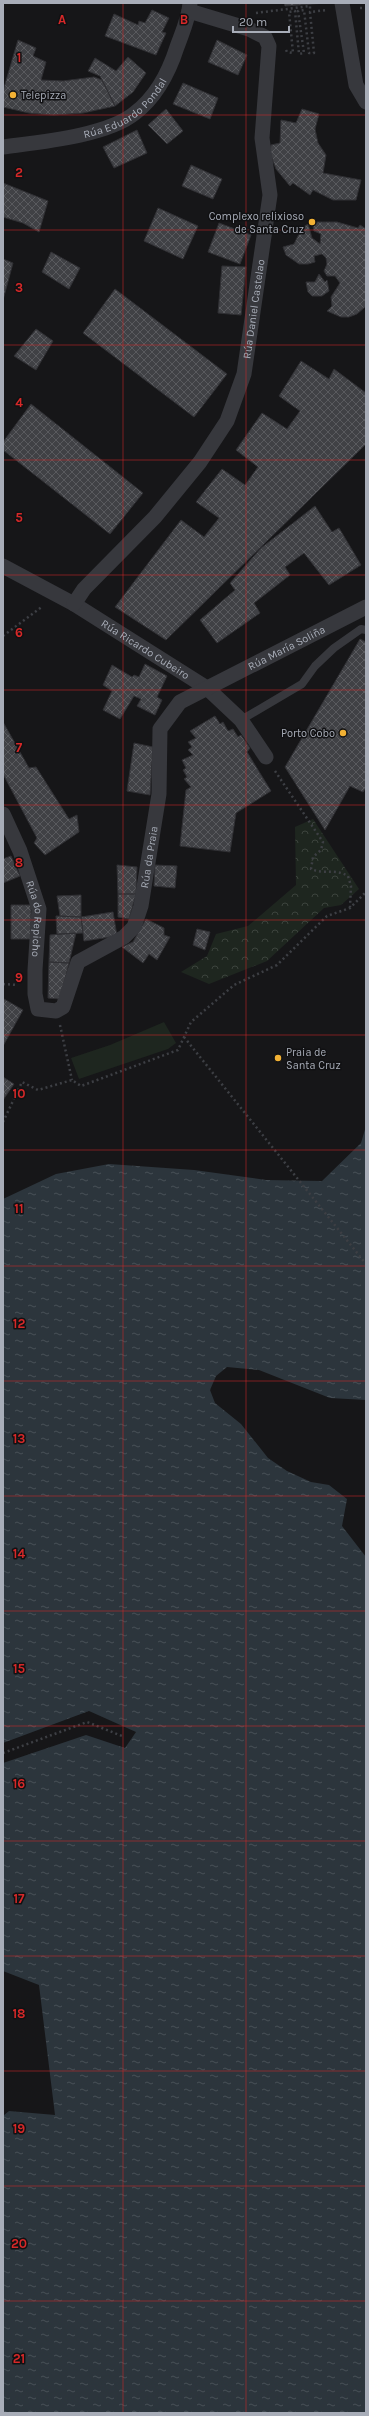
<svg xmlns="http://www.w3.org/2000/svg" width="369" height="2416" font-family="Karla,sans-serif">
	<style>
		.grass { fill: #1e261f }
		.forest { fill: url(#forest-crowns) }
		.water { fill: url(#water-ripples) }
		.pier { fill: #161618 }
		.building { fill: url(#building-cross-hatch); stroke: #303034 }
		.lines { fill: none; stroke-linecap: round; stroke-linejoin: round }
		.path { stroke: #3d3f44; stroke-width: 2.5; stroke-dasharray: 2 3; stroke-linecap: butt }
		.lane { stroke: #37383d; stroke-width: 8 }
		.street { stroke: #37383d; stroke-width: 15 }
		.grid { fill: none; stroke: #d62828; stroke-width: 1; stroke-opacity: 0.55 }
		.poi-dot { fill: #f2b134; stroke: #111113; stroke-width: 1.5 }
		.labels { text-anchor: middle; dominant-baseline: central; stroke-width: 3; stroke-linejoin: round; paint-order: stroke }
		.poi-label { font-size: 11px; fill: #a8adb8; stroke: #111113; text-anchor: start }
		.street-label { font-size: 11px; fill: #a8adb8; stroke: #111113 }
		.grid-label { font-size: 13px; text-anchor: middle; font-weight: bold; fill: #d62828; stroke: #111113; stroke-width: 3; stroke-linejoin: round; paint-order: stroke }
	</style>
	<defs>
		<pattern id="forest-crowns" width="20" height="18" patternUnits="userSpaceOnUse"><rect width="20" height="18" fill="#1e261f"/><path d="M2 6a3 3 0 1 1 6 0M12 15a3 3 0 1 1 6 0" fill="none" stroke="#3c433d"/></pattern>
		<pattern id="water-ripples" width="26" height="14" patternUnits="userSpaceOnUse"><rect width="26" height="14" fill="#2c353c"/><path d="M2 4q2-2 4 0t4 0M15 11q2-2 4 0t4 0" fill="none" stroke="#485056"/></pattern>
		<pattern id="building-cross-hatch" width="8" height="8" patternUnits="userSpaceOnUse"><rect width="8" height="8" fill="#404145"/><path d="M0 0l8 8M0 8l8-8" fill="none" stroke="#595a5e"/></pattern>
	</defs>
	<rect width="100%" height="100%" fill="#161618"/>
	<!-- grass -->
	<path class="grass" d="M164,1022l12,21 -8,6 -89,30 -8,-21 39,-13z"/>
	<!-- forest -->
	<path class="forest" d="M313,819l46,70 -18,16 -17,3 -57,53 -58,23 -28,-12 26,-16 9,-22 32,-8 48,-41 -1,-58z"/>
	<!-- water -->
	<path class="water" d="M366,1126v274l-36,-2 -71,-28 -32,-3 -11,9 -6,14 5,13 26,21 27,34 19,13 24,11 18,3 18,14 -5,27 24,31v856h-363v-297l6,-5 46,4 -16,-130 -36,-14v-772l53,-25 53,-10 85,6 72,10 56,1 39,-38z"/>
	<!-- pier -->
	<path class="pier" d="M89,1711l47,21 -11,16 -39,-13 -83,28v-20z"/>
	<!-- building -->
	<path class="building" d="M284,3h42l-41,3z
		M152,10l17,8 -7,14 4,1 -10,22 -51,-19 9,-22 24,11 1,-4 6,2z
		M18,40l18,8 -3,8 13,6 -5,18 22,1 31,-4 8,3 13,26 -32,7 -30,2 -24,-2 -26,-6v-16z
		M217,40l30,15 -9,20 -30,-13z
		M128,57l18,16 -13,19 -18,14 -15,-30 -12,-5 7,-13 21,13z
		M183,83l35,15 -8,21 -37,-15z
		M166,109l17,22 -16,13 -19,-19z
		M302,109l17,5 -4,15 3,14 8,12 -3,18 38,7 -5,20h-23l-20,-10 -3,5 -17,-12 -3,3 -14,-17 -6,-16 1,-8 9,-2 1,-23 15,3z
		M137,130l10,23 -33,15 -11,-21z
		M191,165l31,14 -9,20 -31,-13z
		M3,183l45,18 -9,31 -16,-9 -20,-6z
		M158,208l40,18 -15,33 -39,-18z
		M312,222h25l21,6 2,-3 6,4v77l-9,8 -8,3h-8l-14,-6 5,-5 -1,-9 9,-14 -5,-7h-8l-3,-5 3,-7 -1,-6 -4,-4 -8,2 1,6 -7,2h-9l-13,-9 -3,-8 11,-3 8,-16 6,-4 4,14 8,6 1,-10 -7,-3z
		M219,223l32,12 -11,29 -32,-12z
		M51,252l29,16 -11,21 -27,-17z
		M3,259l10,4 -10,37z
		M222,266l24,1 -5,48 -23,-2z
		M319,274l6,8 2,-2 2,11 -7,5h-10l-4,-4 -2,-10h9z
		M115,289l112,85 -33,43 -111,-84z
		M36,329l17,12 -17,29 -22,-14z
		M301,361l28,18 5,-10 32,24v51l-200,196 -51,-33 66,-87 23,17 15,-19 -23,-16 26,-33 23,16 13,-18 -22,-17 26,-37 25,16 13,-18 -21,-15z
		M31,404l112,89 -33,41 -107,-84v-8z
		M315,506l17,26 7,-4 22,37 -32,20 -25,-32 -19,14 5,8 -36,28 6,10 -43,30 -17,-23 35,-30 -5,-7 31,-35z
		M360,639l6,3v145l-3,5 -13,-6 -25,44 -40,-63z
		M145,664l22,12 -10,21 5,3 -7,15 -18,-9 4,-7 -7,-3 -14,23 -17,-9 9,-19 -9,-6 9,-20 20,12 2,-2 5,2z
		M215,716l5,8 3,-2 5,9 5,-2 5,8 3,-2 9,13 -3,4 24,39 -35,22 -6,39 -50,-6 6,-56 5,-3 -7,-8 3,-2 -4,-7 3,-2 -4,-8 11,-5 -5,-5 4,-3 -4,-5 8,-4 -6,-7z
		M3,722l26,46 7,-1 33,52 8,-4 2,17 -34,23 -11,-12 3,-5 -34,-64z
		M134,743l19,4 -3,48 -23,-4z
		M11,856l9,20 -17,7v-24z
		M117,865l20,2 -1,27h-18z
		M155,865l22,1 -2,22 -21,-2z
		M118,894h18l-7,25 -11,-2z
		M81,895v22l-21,-1 -3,-20z
		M11,905h20v34h-20z
		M113,912l4,24 -33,5 -3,-24z
		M56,916l25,1 2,16 -26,1z
		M146,919l18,9v7l6,2 -13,23 -8,-6 -6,9 -21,-16 11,-5z
		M197,929l13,3 -5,18 -12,-5z
		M76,933l-7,30 -20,-1 1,-27z
		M49,962l20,1 -9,36 -12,-1z
		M4,999l19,11 -20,36v-44z
		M3,1077l11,7 -11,16z"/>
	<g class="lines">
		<!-- path -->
		<path class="path" d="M360,8h6
			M256,13l54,-7v6
			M286,50l1,2 6,1 -4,-41 6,-1 4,43 5,-1 -6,-42 6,-1 5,43h5l-4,-41 17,-2
			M3,636l40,-30
			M275,771l48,71 -2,8 -8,7 -2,12c14,6 24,-1 37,7l3,10 -1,21
			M3,984l15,1
			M60,1025l12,55
			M184,1037l182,227
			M3,1122l19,-40 16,8 34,-10 9,6 97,-36 13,-28 43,-37 43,-20 50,-49 23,-8 16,-16
			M3,1753l84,-31 35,14"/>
		<!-- lane -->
		<path class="lane" d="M241,720l61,-36 13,-18 19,-18 27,-19 5,1"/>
		<!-- street -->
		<g class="street">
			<path d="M342,3l14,82 10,17"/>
			<path id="s1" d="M3,147c37,-5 104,-11 132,-34 21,-16 34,-41 42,-66 5,-14 12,-29 13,-44"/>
			<path id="s2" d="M3,566l71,38 133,84 34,32 25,37"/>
			<path id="s3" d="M74,604l10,-15 71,-72 45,-55 27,-41 17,-47 26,-179 -8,-57 7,-92 -4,-9 -16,-8 -60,-18"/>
			<path id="s4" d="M3,814l17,37 19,58 -4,61v24l3,15 18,2 7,-4 15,-45 46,-25 10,-10 7,-21 18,-112 1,-65 20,-27 186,-95"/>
		</g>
	</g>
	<!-- grid -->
	<path class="grid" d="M123,3v2410M246,3v2410M3,115h363M3,230h363M3,345h363M3,460h363M3,575h363M3,690h363M3,805h363M3,920h363M3,1035h363M3,1150h363M3,1266h363M3,1381h363M3,1496h363M3,1611h363M3,1726h363M3,1841h363M3,1956h363M3,2071h363M3,2186h363M3,2301h363"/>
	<!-- markers -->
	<g class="poi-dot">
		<circle cx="13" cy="95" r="4"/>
		<circle cx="312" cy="222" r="4"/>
		<circle cx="343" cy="733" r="4"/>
		<circle cx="278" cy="1058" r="4"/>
	</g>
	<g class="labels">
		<!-- poi labels -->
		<g class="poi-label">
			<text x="21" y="95">Telepizza</text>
			<text x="304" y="216" text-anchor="end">Complexo relixioso<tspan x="304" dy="13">de Santa Cruz</tspan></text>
			<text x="335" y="733" text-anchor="end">Porto Cobo</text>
			<text x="286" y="1052">Praia de<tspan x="286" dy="13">Santa Cruz</tspan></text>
		</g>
		<!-- street labels -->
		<g class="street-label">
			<text stroke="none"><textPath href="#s1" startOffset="132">Rúa Eduardo Pondal</textPath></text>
			<text stroke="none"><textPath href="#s3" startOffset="355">Rúa Daniel Castelao</textPath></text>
			<text stroke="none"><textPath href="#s2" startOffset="165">Rúa Ricardo Cubeiro</textPath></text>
			<text stroke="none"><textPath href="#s4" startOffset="696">Rúa María Soliña</textPath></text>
			<text stroke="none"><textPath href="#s4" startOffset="414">Rúa da Praia</textPath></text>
			<text stroke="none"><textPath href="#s4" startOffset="111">Rúa do Repicho</textPath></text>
		</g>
	</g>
	<g class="grid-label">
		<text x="62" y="24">A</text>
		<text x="184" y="24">B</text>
		<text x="19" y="62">1</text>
		<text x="19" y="177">2</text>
		<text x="19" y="292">3</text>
		<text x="19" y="407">4</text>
		<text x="19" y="522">5</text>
		<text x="19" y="637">6</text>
		<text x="19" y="752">7</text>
		<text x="19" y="867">8</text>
		<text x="19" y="982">9</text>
		<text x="19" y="1098">10</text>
		<text x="19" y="1213">11</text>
		<text x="19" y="1328">12</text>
		<text x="19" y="1443">13</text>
		<text x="19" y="1558">14</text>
		<text x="19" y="1673">15</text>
		<text x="19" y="1788">16</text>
		<text x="19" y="1903">17</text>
		<text x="19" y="2018">18</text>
		<text x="19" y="2133">19</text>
		<text x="19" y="2248">20</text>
		<text x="19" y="2363">21</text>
	</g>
	<!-- border -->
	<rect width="369" height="2416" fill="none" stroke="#a8adb8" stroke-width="8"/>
	<!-- scale -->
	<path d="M233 26v6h56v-6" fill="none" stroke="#a8adb8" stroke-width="2"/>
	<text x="239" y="26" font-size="12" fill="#a8adb8" stroke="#111113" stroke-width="3" paint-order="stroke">20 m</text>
</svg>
